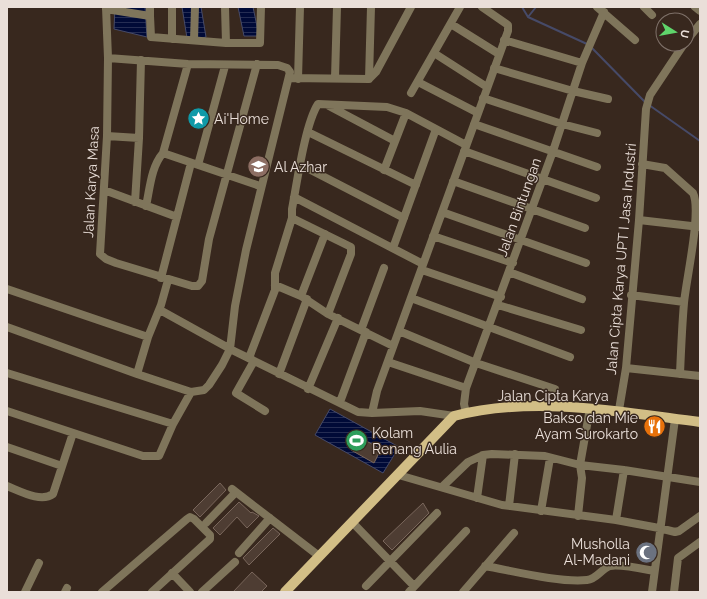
<svg xmlns="http://www.w3.org/2000/svg" width="707" height="599" font-family="Raleway,sans-serif">
	<style>
		.water { fill: url(#water-rules); stroke: #464a68 }
		.lines { fill: none; stroke-linecap: round; stroke-linejoin: round }
		.stream { stroke: #464a68; stroke-width: 2 }
		.building { fill: #4e3d33; stroke: #79665b }
		.minor { stroke: #7f755b; stroke-width: 8 }
		.primary { stroke: #d2be86; stroke-width: 10 }
		.labels { text-anchor: middle; dominant-baseline: central; stroke-width: 3; stroke-linejoin: round; paint-order: stroke }
		.poi-label { font-size: 14px; fill: #eadfd9; stroke: #38281e; text-anchor: start }
		.street-label { font-size: 14px; fill: #eadfd9; stroke: #38281e }
	</style>
	<defs>
		<pattern id="water-rules" width="6" height="5" patternUnits="userSpaceOnUse"><rect width="6" height="5" fill="#000a37"/><path d="M0 2.5h6" fill="none" stroke="#252d53"/></pattern>
	</defs>
	<rect width="100%" height="100%" fill="#38281e"/>
	<!-- water -->
	<path class="water" d="M115,7h30l2,30 -33,-8z
		M182,7h19l5,30 -12,3 -7,-2z
		M238,7h15l6,29h-15z
		M330,409l69,38 -16,26 -68,-38z"/>
	<g class="lines">
		<!-- stream -->
		<path class="stream" d="M522,7l6,10 8,-10
			M528,17l59,27
			M591,47l54,55
			M649,105l51,36"/>
	</g>
	<!-- building -->
	<path class="building" d="M359,437l22,12 -7,14 -23,-13z
		M220,483l6,7 -26,27 -7,-7z
		M239,502l12,11 1,-1 7,4 -12,12 -10,-11 -17,18 -7,-7z
		M423,503l6,10 -37,37 -9,-9z
		M273,528l7,6 -31,31 -6,-7z
		M641,543l12,2 -3,15 -12,-2z
		M252,572l15,14 -6,6h-28z"/>
	<g class="lines">
		<!-- minor -->
		<path class="minor" d="M106,7l2,51 -1,78 -7,118 6,5 10,4 76,23h6l4,-5 7,-42 48,-175
			M225,7l1,36
			M597,7l38,33
			M644,7l8,8
			M695,7l5,4
			M106,9l44,7v-9
			M150,16l1,21 75,6h34l1,-36
			M451,24l48,30
			M172,39v-32
			M194,40l1,-33
			M504,40l78,23
			M687,40l13,-16
			M434,53l53,34
			M188,64l-25,89 97,33
			M494,68l79,23 35,8
			M289,78l80,1 7,-7 35,-65
			M335,78l2,-71
			M298,79l2,-72
			M369,79l2,-72
			M418,82l60,31
			M411,93l49,-86
			M483,98l79,26 35,9
			M329,106l66,35
			M474,124l123,43
			M308,132l108,53
			M107,136l32,2
			M464,151l132,47
			M642,164l23,4 28,25c9,18 -7,87 -9,110 -2,23 -3,47 -4,71
			M198,165l27,-99
			M301,165l103,53
			M384,170l22,-57
			M453,181l132,47
			M104,190l73,27
			M294,197l129,67
			M135,202l4,-64 2,-78
			M146,206c4,-18 5,-39 17,-53
			M442,212l144,51
			M292,218l59,29v7l-23,60
			M639,220l61,7
			M433,236l80,27
			M393,248l43,-119
			M422,270l79,27
			M509,272l73,27
			M161,278l30,-115
			M275,285l26,11 27,18 65,32
			M7,289l141,48 -11,37
			M631,295l53,7
			M301,296l24,-62
			M411,298l159,59
			M498,305l83,25
			M160,310l74,41 124,61 14,1 48,-2 34,5
			M7,327l130,47 54,18 13,-2 5,-5 13,-20 8,-16 5,-43 11,-56 44,-178 -3,-4 -9,-3 -90,-1 -80,-6
			M361,330l23,-62
			M399,331l77,32 79,26
			M148,337l13,-32 7,-25
			M249,358l26,-68v-17l17,-55v-9c5,-26 13,-85 26,-105l69,3 19,6 60,32
			M254,361l-18,32 29,18
			M388,362l78,26
			M626,368l74,8
			M7,373l166,51
			M279,374l28,-75
			M308,389l30,-71
			M340,402l26,-70
			M619,410l7,-42 13,-148 7,-111 4,-14 34,-51
			M7,411l136,45h16l14,-32 18,-32
			M372,413l5,-22 131,-360v-6l-26,-18
			M466,413l-2,-9 2,-16 87,-237 29,-88 22,-51
			M7,447l55,19
			M402,476l100,29 114,15 43,8 16,4 4,-1 21,-15
			M7,486c13,5 34,17 46,8l20,-61
			M442,487l26,-25 15,-7 9,-1 53,2 35,9 44,5 76,12
			M232,489l87,67
			M477,498l6,-43
			M509,506l6,-52
			M541,511l9,-53
			M578,516l4,-38 -2,-13 10,-57
			M616,520l8,-50
			M352,522l62,64
			M206,523l30,-31
			M239,553l31,-35
			M485,566c28,5 75,17 102,14 10,-1 14,-11 23,-14 10,-2 33,3 44,5
			M172,573l18,19
			M366,586l71,-73
			M25,592l14,-29
			M65,592l2,-4
			M102,592l85,-73 3,-2 4,2 16,16v4l-58,53
			M202,592l33,-30
			M409,592l57,-61
			M463,592l51,-59
			M652,592l23,-173
			M674,592l4,-34 22,-16"/>
		<!-- primary -->
		<path class="primary" d="M285,592l169,-176c79,-21 167,-4 246,6"/>
	</g>
	<!-- icons -->
	<defs>
		<symbol id="sight-disc" viewBox="-11 -11 22 22"><circle r="9.5" fill="#0f9aa8" stroke="#38281e"/><path d="M0-6L1.8-2.2L6-1.7L2.9 1.2L3.7 5.4L0 3.3L-3.7 5.4L-2.9 1.2L-6-1.7L-1.8-2.2Z" fill="#fff"/></symbol>
		<symbol id="school-disc" viewBox="-11 -11 22 22"><circle r="9.5" fill="#8d6e63" stroke="#38281e"/><path d="M0-5L7-2L0 1L-7-2ZM-4 1L0 2.5L4 1V4Q0 6-4 4Z" fill="#fff"/></symbol>
		<symbol id="restaurant-disc" viewBox="-11 -11 22 22"><circle r="9.5" fill="#e8710a" stroke="#38281e"/><path d="M-5-6h1v4h1v-4h1v4h1v-4h1v5L-1.5 .5V6h-2V.5L-5-1ZM5-6V6H3V1.5H1.5Q1.5-4 5-6Z" fill="#fff"/></symbol>
		<symbol id="stadium-disc" viewBox="-11 -11 22 22"><circle r="9.5" fill="#2e9e5b" stroke="#38281e"/><path d="M0-5a6.5 5 0 1 0 0 10a6.5 5 0 1 0 0-10ZM-3.5-1.8h7v3.6h-7Z" fill="#fff"/></symbol>
		<symbol id="mosque-disc" viewBox="-11 -11 22 22"><circle r="9.5" fill="#6b7280" stroke="#38281e"/><path d="M3.5-4.9A6 6 0 1 0 3.5 4.9A5 5 0 1 1 3.5-4.9Z" fill="#fff"/></symbol>
	</defs>
	<g fill-rule="evenodd">
		<use href="#sight-disc" x="186" y="106" width="25" height="25"/>
		<use href="#school-disc" x="246" y="154" width="25" height="25"/>
		<use href="#restaurant-disc" x="642" y="414" width="25" height="25"/>
		<use href="#stadium-disc" x="344" y="428" width="25" height="25"/>
		<use href="#mosque-disc" x="634" y="540" width="25" height="25"/>
	</g>
	<g class="labels">
		<!-- poi labels -->
		<g class="poi-label">
			<text x="214" y="119">Ai'Home</text>
			<text x="274" y="167">Al Azhar</text>
			<text x="638" y="418" text-anchor="end">Bakso dan Mie<tspan x="638" dy="16">Ayam Surokarto</tspan></text>
			<text x="372" y="433">Kolam<tspan x="372" dy="16">Renang Aulia</tspan></text>
			<text x="630" y="544" text-anchor="end">Musholla<tspan x="630" dy="16">Al-Madani</tspan></text>
		</g>
		<!-- street labels -->
		<g class="street-label">
			<text transform="translate(91 182) rotate(-87)">Jalan Karya Masa</text>
			<text transform="translate(519 207) rotate(-70)">Jalan Bintungan</text>
			<text transform="translate(621 259) rotate(-85)">Jalan Cipta Karya UPT I Jasa Industri</text>
			<text x="553" y="396">Jalan Cipta Karya</text>
		</g>
	</g>
	<!-- border -->
	<rect width="707" height="599" fill="none" stroke="#eadfd9" stroke-width="16"/>
	<!-- north arrow -->
	<g transform="translate(675 32) rotate(101)"><circle r="19" fill="#38281e" stroke="#7f7169"/>
	<path d="M0-3L7 15L0 10L-7 15Z" fill="#5fd56b"/>
	<text y="-6" font-size="11" font-weight="bold" text-anchor="middle" fill="#eadfd9">U</text>
	</g>
</svg>
